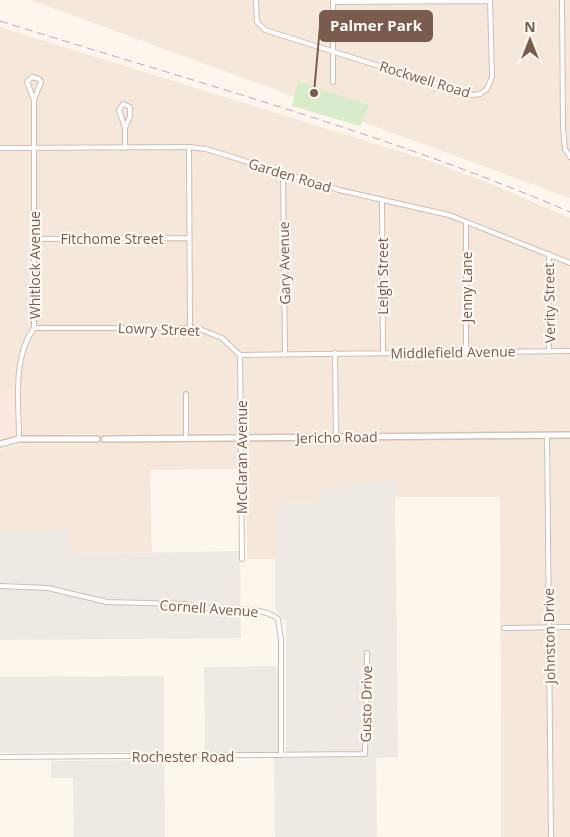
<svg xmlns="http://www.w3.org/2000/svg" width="570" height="837" font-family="'Open Sans',sans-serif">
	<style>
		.residential { fill: #f5e8da }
		.commercial { fill: #fde8e0 }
		.industrial { fill: #efe9e4 }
		.green { fill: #d8ecc9 }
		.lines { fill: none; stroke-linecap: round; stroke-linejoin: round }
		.minor-casing { stroke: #d1beb0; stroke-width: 6 }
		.secondary-casing { stroke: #d6c0b0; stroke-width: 8 }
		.minor { stroke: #fff; stroke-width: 4 }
		.secondary { stroke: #fff; stroke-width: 5 }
		.rail { stroke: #b9a8c9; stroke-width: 1; stroke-dasharray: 8 5; stroke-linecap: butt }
		.labels { text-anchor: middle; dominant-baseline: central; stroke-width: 4.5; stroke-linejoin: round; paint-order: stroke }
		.street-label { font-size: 14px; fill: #7a5c4d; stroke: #fffaf3 }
		.leader { fill: none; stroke: #7a5c4d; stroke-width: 2 }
		.callout-dot { fill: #7a5c4d; stroke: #fffaf3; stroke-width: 2 }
		.callout { fill: #7a5c4d; stroke: #7a5c4d; stroke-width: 2 }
		.callout-label { font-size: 15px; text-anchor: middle; font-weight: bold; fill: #fff }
	</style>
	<rect width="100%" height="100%" fill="#fdf6ec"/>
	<!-- residential -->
	<path class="residential" d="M31,0h539v198z
		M0,27l424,132 65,24 81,35v619h-69l-1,-340h-105l-1,-15 -53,1v4h-21v15l-44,1 -1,56h-28l-1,-90 -96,1 2,82 -84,2 -1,-24 -67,1v-82l23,-6 443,-4v-7l-443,3v-45h-23z"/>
	<!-- commercial -->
	<path class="commercial" d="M23,389v46l-23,3v-48z"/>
	<!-- industrial -->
	<path class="industrial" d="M395,482l3,275 -22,1 1,79h-102l-1,-79 12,-1v-134l-11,-13v-107l45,-1v-15h21v-4z
		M67,530l2,24 171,-3 1,87 -241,2v-109z
		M279,666l1,88 -75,1 -1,-88z
		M164,676v76l-164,1v-76z
		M164,760l1,77h-91l-1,-59h-22v-17z"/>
	<!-- green -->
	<path class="green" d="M298,81l71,24 -9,21 -68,-20z"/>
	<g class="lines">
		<defs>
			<path id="minor" d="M256,0l1,22 8,8 206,65 9,-1 7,-5 5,-12 -2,-77
				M562,0l1,128 2,21 5,8
				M333,2l157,-1
				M333,82v-82
				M125,128l5,-12v-9l-7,-3 -4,6 6,18v20
				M189,147l1,180
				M0,148l189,-1 17,2 133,41 110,25 121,48
				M283,173l2,180
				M382,200l1,152
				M466,222v130
				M35,239l154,-1
				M549,254v97
				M34,328h163l25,10 18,17 330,-4
				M335,353l1,84
				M240,355l2,204
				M186,394v45
				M547,435l4,402
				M19,439c0,-35 -7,-81 15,-111v-228l7,-18 -2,-3 -7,-2 -5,5 7,18
				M0,586l48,2 59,14 79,2 9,4c21,1 67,-3 83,11l3,21v115
				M504,628l66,-1
				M0,757l365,-3 2,-101"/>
			<path id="secondary" d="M104,439l466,-4
				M0,444l19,-5h78"/>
		</defs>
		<!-- minor casing -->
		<use href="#minor" class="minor-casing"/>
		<!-- secondary casing -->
		<use href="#secondary" class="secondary-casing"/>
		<!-- minor -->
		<use href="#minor" class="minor"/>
		<!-- secondary -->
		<use href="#secondary" class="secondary"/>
		<!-- rail -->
		<path class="rail" d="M0,21c191,60 386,112 570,191"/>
	</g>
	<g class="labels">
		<!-- street labels -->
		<g class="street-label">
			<text transform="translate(425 79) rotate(17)">Rockwell Road</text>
			<text transform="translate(290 175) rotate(17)">Garden Road</text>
			<text x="112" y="238">Fitchome Street</text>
			<text transform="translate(284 263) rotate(-91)">Gary Avenue</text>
			<text transform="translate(34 265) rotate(-90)">Whitlock Avenue</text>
			<text transform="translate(382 276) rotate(-90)">Leigh Street</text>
			<text transform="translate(466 287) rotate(-90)">Jenny Lane</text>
			<text transform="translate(549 303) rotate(-91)">Verity Street</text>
			<text transform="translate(159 329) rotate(2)">Lowry Street</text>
			<text transform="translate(453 352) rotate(-1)">Middlefield Avenue</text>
			<text transform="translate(337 437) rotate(-1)">Jericho Road</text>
			<text transform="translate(241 457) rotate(-90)">McClaran Avenue</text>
			<text transform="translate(209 608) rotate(4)">Cornell Avenue</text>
			<text transform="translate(549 636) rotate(-91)">Johnston Drive</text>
			<text transform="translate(366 704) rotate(-89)">Gusto Drive</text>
			<text x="183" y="756">Rochester Road</text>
		</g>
	</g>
	<!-- callouts -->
	<path class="leader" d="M314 93L320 26"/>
	<circle class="callout-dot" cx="314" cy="93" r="5"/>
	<rect class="callout" x="320" y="11" width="112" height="30" rx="5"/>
	<g class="callout-label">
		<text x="376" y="31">Palmer Park</text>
	</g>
	<!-- north arrow -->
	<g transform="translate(530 40)" stroke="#fffaf3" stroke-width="4" paint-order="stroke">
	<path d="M0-4L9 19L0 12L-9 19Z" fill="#7a5c4d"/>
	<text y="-8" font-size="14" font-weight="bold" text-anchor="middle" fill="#7a5c4d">N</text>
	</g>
</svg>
